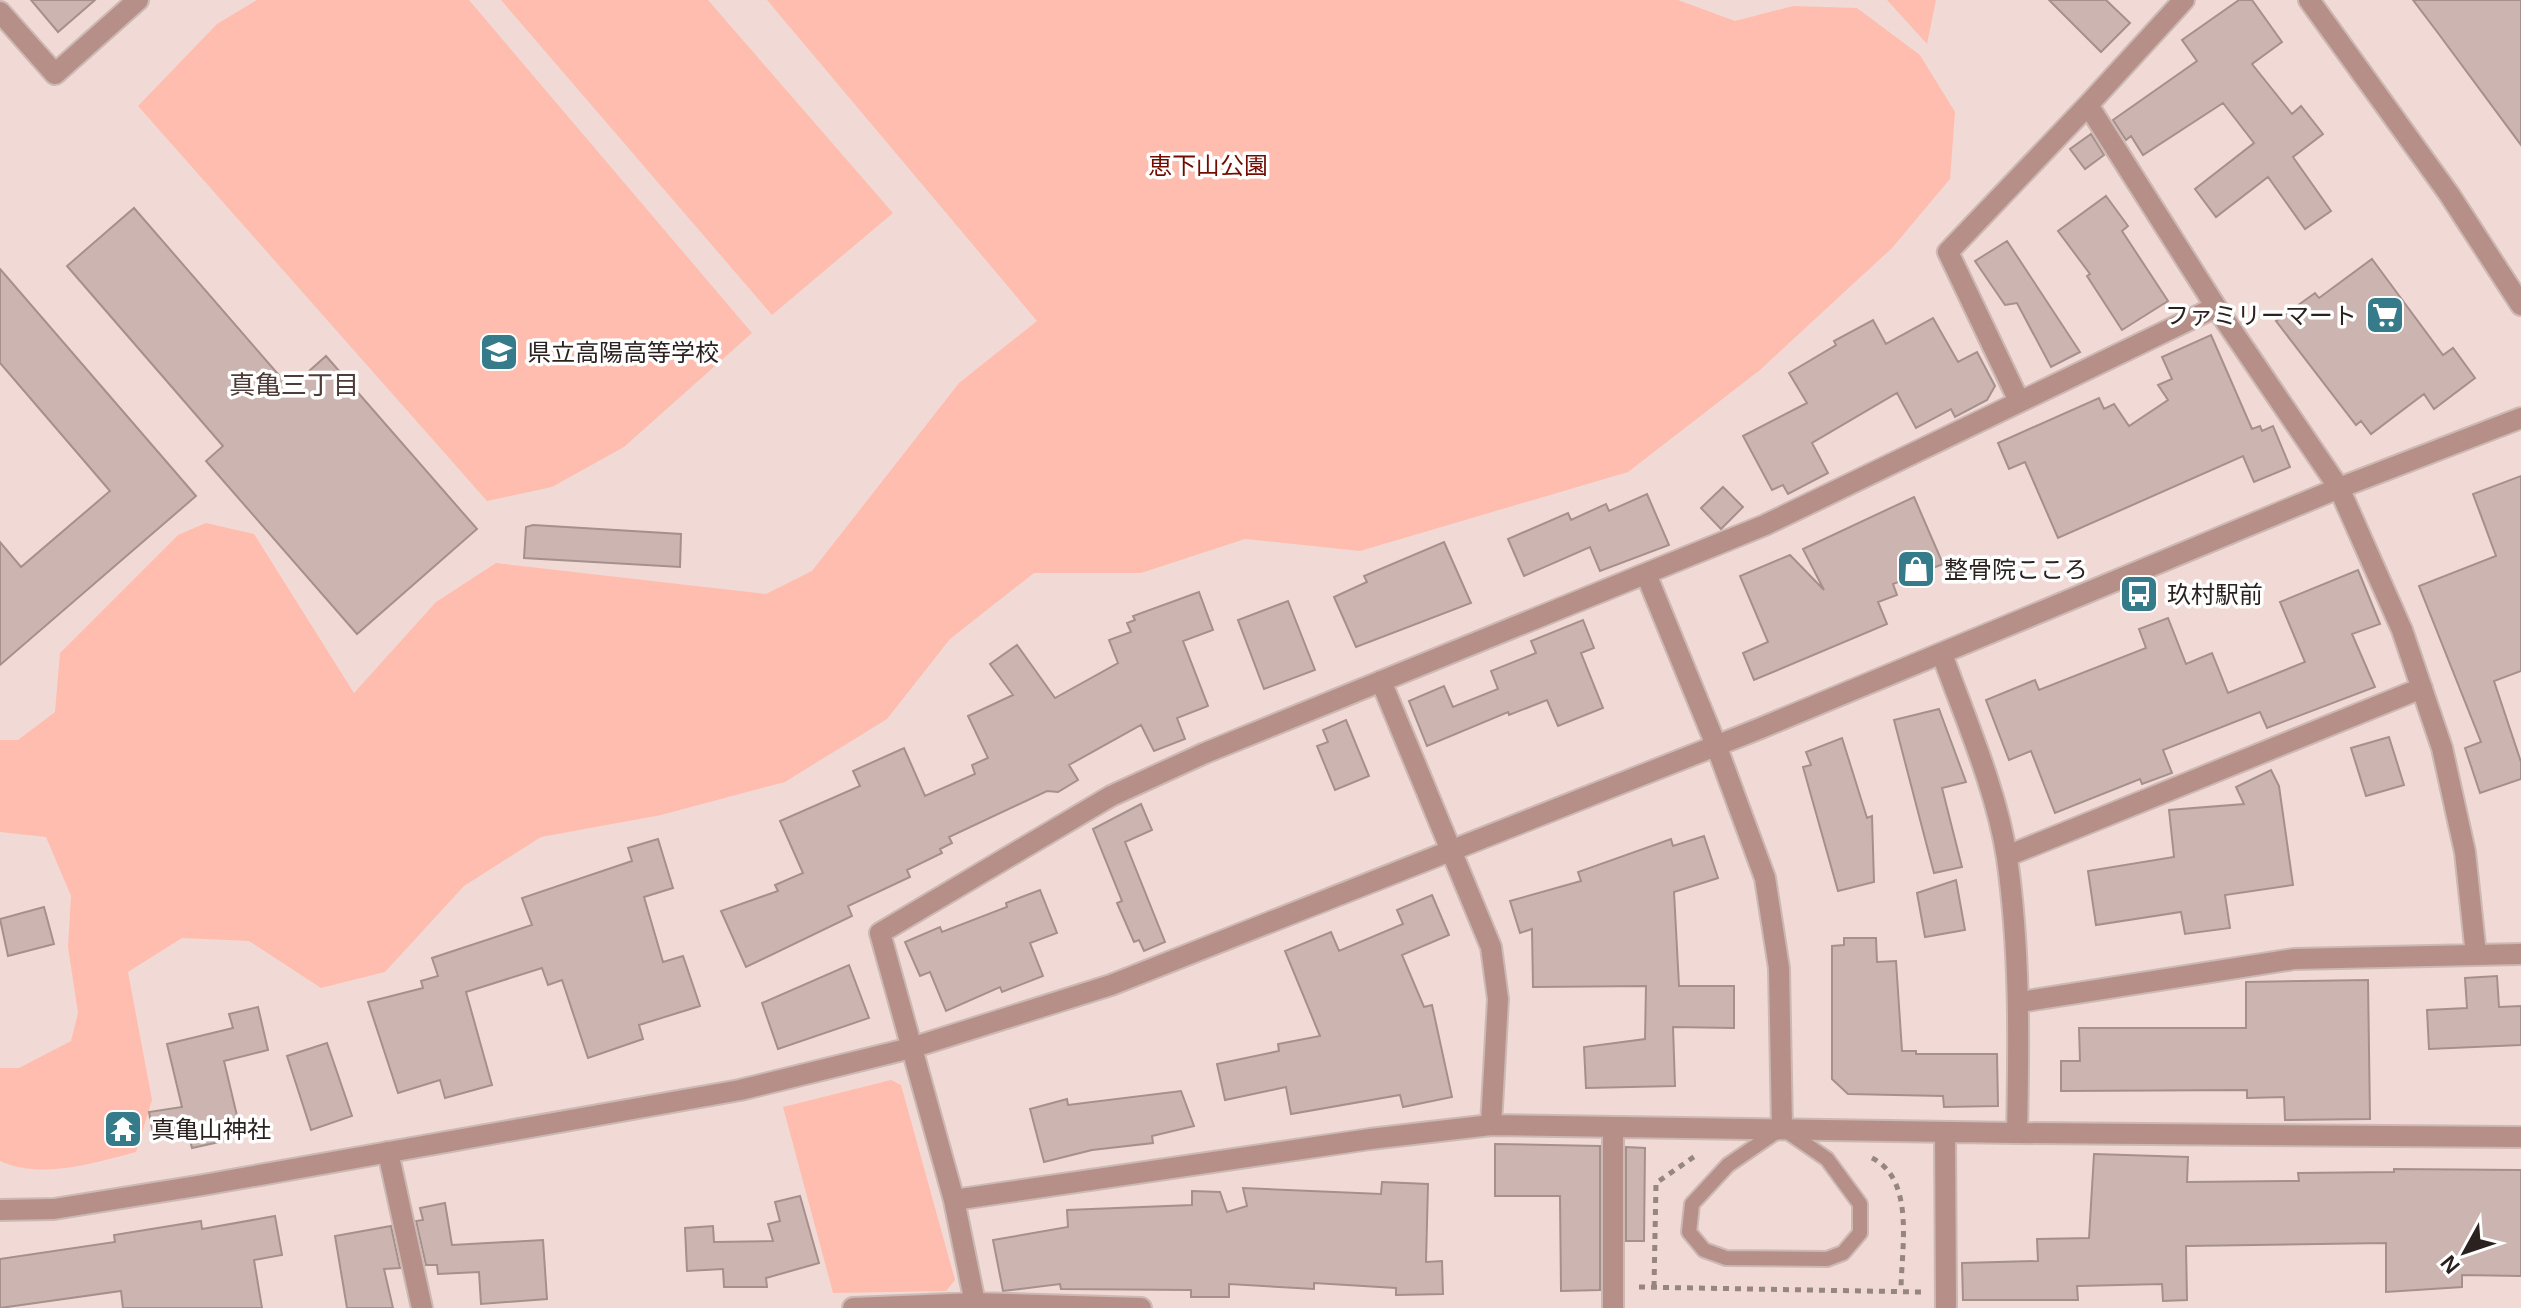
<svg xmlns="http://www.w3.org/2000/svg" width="2521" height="1308" font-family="Arial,'Noto Sans JP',sans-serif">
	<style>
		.green { fill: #ffbdaf }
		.building { fill: #ccb5b0; stroke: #a6908b; stroke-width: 2 }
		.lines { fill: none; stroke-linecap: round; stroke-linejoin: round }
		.service-casing { stroke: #cdb9b4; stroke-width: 18 }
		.minor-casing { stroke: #cdb9b4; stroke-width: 24 }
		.tertiary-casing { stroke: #cdb9b4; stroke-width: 24 }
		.path { stroke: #968581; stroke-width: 5; stroke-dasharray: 6 6; stroke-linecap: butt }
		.service { stroke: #b69088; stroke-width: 14 }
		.minor { stroke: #b69088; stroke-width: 20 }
		.tertiary { stroke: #b69088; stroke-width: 20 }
		.labels { text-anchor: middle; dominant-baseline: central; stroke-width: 7; stroke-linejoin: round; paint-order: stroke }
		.park-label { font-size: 24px; fill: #720c00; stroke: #fff }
		.poi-label { font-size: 24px; fill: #2b2220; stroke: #fff; text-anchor: start }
		.neighbourhood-label { font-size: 26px; fill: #4e3c38; stroke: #fff }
	</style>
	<rect width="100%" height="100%" fill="#f1dad5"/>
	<!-- green -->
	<path class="green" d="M257,0h212l283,333 -128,114 -72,40 -65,14 -349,-395 79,-82z
		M501,0h207l185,213 -121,102z
		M767,0h911l57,21 58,-15 64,2 63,47 35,57 -5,67 -58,69 -132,122 -132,102 -268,79 -115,-12 -104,34h-107l-84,66 -63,80 -102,63 -124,33 -120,22 -77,49 -79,86 -64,16 -72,-47 -67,-3 -54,34 24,128 -16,52c-42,11 -94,28 -136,9v-93h19l52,-27 7,-28 -10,-66 3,-51 -25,-59 -46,-5v-92h18l37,-28 5,-59 118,-118 28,-12 48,11 100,159 82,-91 60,-39 270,31 46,-23 147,-188 78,-62z
		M1887,0h49l-9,44z
		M891,1080l10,5 54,195 -9,11 -113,2 -50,-186z"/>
	<!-- building -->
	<path class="building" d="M31,0h64l-37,32z
		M2049,0h57l24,23 -29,29z
		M2239,0h13l30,42 -30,22 40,50 9,-8 22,28 -30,23 38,54 -26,18 -37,-52 -52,40 -21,-28 59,-46 -31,-40 -80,52 -12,-19 -5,4 -13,-20 84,-59 -15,-21z
		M2413,0h108v145l-83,-112z
		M2091,134l13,21 -19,14 -15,-20z
		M2106,196l22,30 -6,5 46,70 -46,29 -35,-54 3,-2 -32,-43z
		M134,208l156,180 36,-32 151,173 -120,105 -151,-173 17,-15 -156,-180z
		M2007,241l73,111 -29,15 -34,-64 -12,2 -30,-44z
		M2372,259l71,96 10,-7 22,30 -41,31 -10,-15 -53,40 -10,-13 -5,4 -80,-104 39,-28 4,5z
		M0,269l196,227 -196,169v-123l21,25 89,-76 -110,-128z
		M1933,318l25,44 19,-10 18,34 -8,14 -32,17 -4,-8 -35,19 -19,-35 -85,50 16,30 -40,21 -5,-9 -11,5 -29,-54 64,-33 -18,-30 47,-28 -2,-4 39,-21 13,24z
		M2211,335l41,94 8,-3 2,5 11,-5 17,41 -36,15 -11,-26 -185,82 -33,-76 -16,7 -11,-26 101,-45 5,11 10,-5 15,22 39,-26 -10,-15 14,-6 -10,-22z
		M2521,476v195l-27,10 27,81v17l-41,14 -15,-45 16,-6 -62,-156 77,-30 -23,-62z
		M1723,487l20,20 -22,22 -20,-21z
		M1647,494l22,51 -69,26 -10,-24 -66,29 -16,-37 60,-26 3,7 35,-16 3,7z
		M1914,497l29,67 -50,20 4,11 -19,7 9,22 -133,56 -11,-27 25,-11 -28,-66 50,-21 34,35 -21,-41z
		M533,525l148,9 -1,33 -156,-9 2,-31z
		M1444,542l27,61 -115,44 -22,-50 33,-15 -3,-6z
		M2358,570l22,54 -28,10 23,53 -108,41 -7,-16 -97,38 9,23 -30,11 -2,-5 -85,34 -24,-62 -22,9 -23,-60 49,-20 4,10 107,-42 -7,-19 29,-11 18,46 26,-11 16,40 77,-31 -25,-60z
		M1199,592l14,38 -30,11 25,65 -31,12 8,21 -31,12 -13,-26 -72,40 9,15 -20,12 -11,-1 -98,46 3,6 -12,6 2,4 -35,17 3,7 -62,29 4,10 -106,51 -25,-56 57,-20 -3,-6 28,-12 -23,-52 80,-35 -7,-15 51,-23 21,48 50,-22 -3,-9 16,-7 -20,-42 45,-21 -23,-31 27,-19 38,53 63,-35 -9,-23 22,-8 -4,-9 8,-3 -2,-4z
		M1288,601l27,69 -51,19 -26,-69z
		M1583,620l11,28 -13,5 22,55 -45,18 -11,-26 -38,15 -1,-3 -81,34 -18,-45 35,-15 9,21 45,-18 -7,-18 45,-18 -5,-12z
		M1939,709l27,73 -24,6 20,79 -28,6 -40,-153z
		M1346,720l23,56 -34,14 -18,-44 11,-4 -5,-12z
		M2389,737l15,48 -38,11 -15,-48z
		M1842,738l25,80 5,-2 2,66 -36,9 -35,-124 8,-2 -5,-13z
		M2271,770l8,16 14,99 -68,10 5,33 -45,6 -4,-22 -85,13 -8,-54 86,-14 -5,-47 75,-6 -8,-17z
		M1141,804l11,26 -27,12 40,100 -21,9 -5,-11 -5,2 -17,-39 5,-2 -29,-72z
		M1704,836l14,42 -44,14 5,94h55v42l-61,-1 2,59 -89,2 -2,-41 61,-8 1,-53 -113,1 -1,-58 -12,4 -10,-32 71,-20 -3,-9 93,-33 2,7z
		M658,839l15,49 -29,9 19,65 20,-6 17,50 -61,19 4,14 -55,19 -26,-78 -14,5 -6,-17 -76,24 26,93 -47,13 -5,-18 -42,13 -30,-91 55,-14 -2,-7 17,-5 -6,-18 100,-33 -10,-27 110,-37 -4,-13z
		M1956,880l9,50 -40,7 -8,-44z
		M1040,890l17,43 -27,10 13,33 -41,16 -2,-5 -54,24 -16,-39 -10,4 -15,-34 35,-15 2,5 65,-25 -1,-4z
		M1432,895l17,40 -47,20 22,52 8,-2 20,92 -49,10 -3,-12 -109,19 -5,-27 -61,13 -8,-36 62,-13 -1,-7 42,-8 -35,-85 46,-19 8,19 64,-27 -6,-14z
		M44,907l10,37 -46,12 -8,-37z
		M1844,938h32l1,24 19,-1 6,90h14v3h81l1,52 -54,1 -1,-11 -95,-2 -16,-15v-133l12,-1z
		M849,965l20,53 -91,31 -16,-46z
		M2497,976l2,31 22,-1v39l-92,4 -2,-39 40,-2 -2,-30z
		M2368,980l2,139 -85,1 -1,-23 -37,1v-8l-186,1v-30h19l-1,-33h167v-46z
		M258,1007l10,43 -44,11 14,59 -17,4 3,17 -32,7 -4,-15 -34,6 -5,-27 33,-5 -15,-63 66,-16 -4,-14z
		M327,1043l25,73 -41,14 -24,-74z
		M1181,1091l13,35 -42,10 1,7 -61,7 -48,12 -14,-53 37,-10 1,6z
		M1495,1144l105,2v144l-39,1 -1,-95h-65z
		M1626,1147l19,1 -1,93h-18z
		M2094,1154l94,3 -1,25 112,-1 -1,-8 96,-1v-3l127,1v106l-59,-1v12l-76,5v-49l-200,3 1,54 -24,1 -1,-17 -85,2 1,14h-115l-1,-37 76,-2 -1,-22 52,-1z
		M1382,1182l46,2 -2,78 16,-1 1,33 -47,1v-7l-82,-5v6l-85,-5v13h-38v-7l-130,-1 -1,-5 -57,7 -10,-51 75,-13 -1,-17 125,-5v-14l28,1 7,20 20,-6 -4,-18 138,6z
		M800,1196l19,67 -53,15 1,9h-43l-1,-18 -36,2 -2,-43 28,-2 1,16 59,-1 -5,-17 12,-3 -5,-19z
		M445,1203l7,42 91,-5 4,59 -66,5 -2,-32 -41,2 -1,-9h-11l-10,-44 7,-1 -3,-12z
		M275,1216l7,39 -28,5 8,48h-139l-2,-17 -121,17v-49l115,-17 -1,-7 87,-14 1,8z
		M391,1226l9,42 -16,1 9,39h-46l-12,-72z"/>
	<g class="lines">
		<defs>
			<path id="service" d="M1782,1128l45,31 33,45v29l-17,20 -16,6 -101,-1 -22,-8 -15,-18 3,-28 36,-39z"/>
			<path id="minor" d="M2184,0l-96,105 128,202 123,181 63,142 40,118 23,104 11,103
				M0,12l55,62 83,-74
				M2019,401l-71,-149 140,-147
				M1646,574l70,171
				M1381,681l110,266 7,52 -7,126
				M2007,856l415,-168
				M2020,1002l274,-43 227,-5
				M1945,1132l1,176
				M2017,1133l504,4
				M388,1152l34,156
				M954,1200l416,-61 121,-14 526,8c2,-92 3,-184 -10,-275 -10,-67 -42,-140 -65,-204
				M975,1303l-21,-103 -74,-267 231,-137 94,-43 560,-228 451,-218
				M853,1308l122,-5 166,5
				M1613,1308v-181"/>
			<path id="tertiary" d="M2309,0l140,194 72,111
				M1716,745l49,133 14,90 3,160
				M0,1210l54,-1 149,-24 537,-95 171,-42 200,-63 650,-257 578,-240 182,-70"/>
		</defs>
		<!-- service casing -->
		<use href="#service" class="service-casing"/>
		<!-- minor casing -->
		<use href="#minor" class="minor-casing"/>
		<!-- tertiary casing -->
		<use href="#tertiary" class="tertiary-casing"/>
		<!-- path -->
		<path class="path" d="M1872,1158c44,22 29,92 29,133
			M1639,1287l282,5
			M1654,1287l2,-104 42,-29"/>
		<!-- service -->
		<use href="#service" class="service"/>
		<!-- minor -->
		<use href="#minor" class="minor"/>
		<!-- tertiary -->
		<use href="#tertiary" class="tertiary"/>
	</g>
	<!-- icons -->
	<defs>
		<symbol id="supermarket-square" viewBox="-11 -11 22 22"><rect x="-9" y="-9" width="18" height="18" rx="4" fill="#367b89" stroke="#fff"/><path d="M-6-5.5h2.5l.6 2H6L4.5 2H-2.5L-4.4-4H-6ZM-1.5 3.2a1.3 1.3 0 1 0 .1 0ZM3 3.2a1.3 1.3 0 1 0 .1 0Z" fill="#fff"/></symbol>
		<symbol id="school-square" viewBox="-11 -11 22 22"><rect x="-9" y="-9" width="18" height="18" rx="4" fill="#367b89" stroke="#fff"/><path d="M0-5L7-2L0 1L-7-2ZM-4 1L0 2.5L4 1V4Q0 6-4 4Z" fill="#fff"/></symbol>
		<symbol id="shop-square" viewBox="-11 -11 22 22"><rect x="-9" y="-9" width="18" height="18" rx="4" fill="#367b89" stroke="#fff"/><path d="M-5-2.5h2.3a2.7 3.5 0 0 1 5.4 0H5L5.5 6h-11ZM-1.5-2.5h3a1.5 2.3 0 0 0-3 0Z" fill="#fff"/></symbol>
		<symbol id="bus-square" viewBox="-11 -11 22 22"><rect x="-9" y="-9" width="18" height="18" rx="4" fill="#367b89" stroke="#fff"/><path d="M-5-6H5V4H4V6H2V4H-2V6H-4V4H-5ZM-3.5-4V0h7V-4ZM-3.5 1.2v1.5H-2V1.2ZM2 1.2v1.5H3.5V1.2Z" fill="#fff"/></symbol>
		<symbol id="temple-square" viewBox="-11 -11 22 22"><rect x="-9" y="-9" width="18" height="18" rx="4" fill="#367b89" stroke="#fff"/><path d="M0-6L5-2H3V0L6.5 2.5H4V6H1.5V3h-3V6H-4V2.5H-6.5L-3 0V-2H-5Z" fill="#fff"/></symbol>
	</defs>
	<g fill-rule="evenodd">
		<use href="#supermarket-square" x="2363" y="293" width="44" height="44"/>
		<use href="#school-square" x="477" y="330" width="44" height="44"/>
		<use href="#shop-square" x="1894" y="547" width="44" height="44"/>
		<use href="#bus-square" x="2117" y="572" width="44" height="44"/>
		<use href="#temple-square" x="101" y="1107" width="44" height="44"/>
	</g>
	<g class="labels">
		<!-- park labels -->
		<g class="park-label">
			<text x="1208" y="165">恵下山公園</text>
		</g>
		<!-- poi labels -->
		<g class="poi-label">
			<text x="2357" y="315" text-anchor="end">ファミリーマート</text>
			<text x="527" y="352">県立高陽高等学校</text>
			<text x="1944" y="569">整骨院こころ</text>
			<text x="2167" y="594">玖村駅前</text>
			<text x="151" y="1129">真亀山神社</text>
		</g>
		<!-- neighbourhood labels -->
		<g class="neighbourhood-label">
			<text x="294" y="385">真亀三丁目</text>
		</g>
	</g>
	<!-- north arrow -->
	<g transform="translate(2465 1252) rotate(230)" stroke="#ffffff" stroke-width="6" paint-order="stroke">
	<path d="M0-6L14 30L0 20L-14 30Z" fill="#2b2220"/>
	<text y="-12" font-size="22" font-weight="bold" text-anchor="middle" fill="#2b2220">N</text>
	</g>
</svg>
